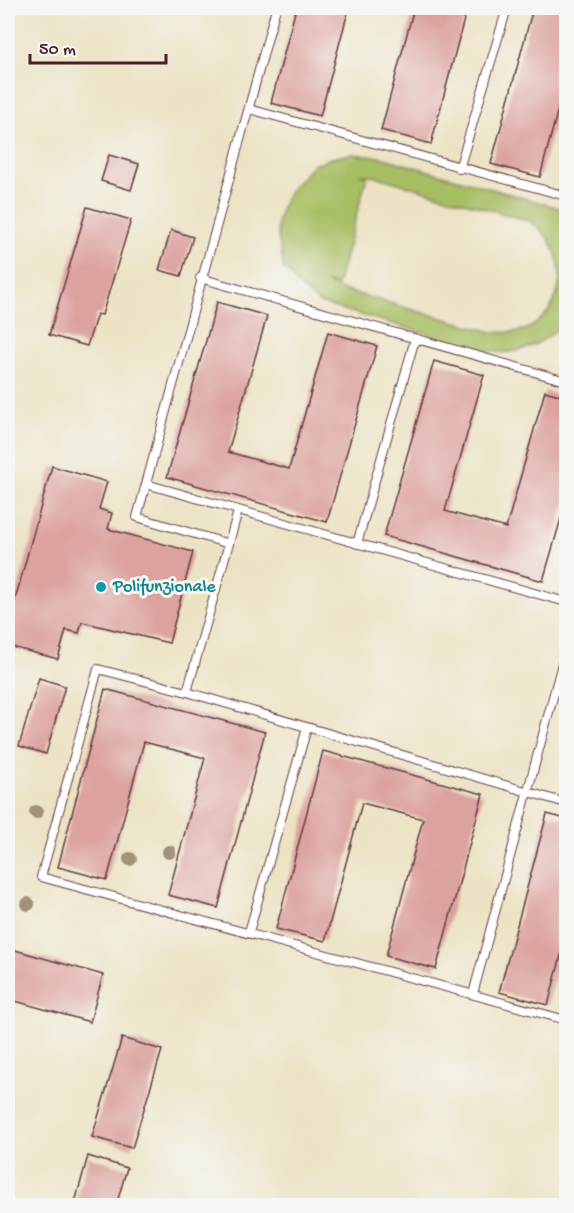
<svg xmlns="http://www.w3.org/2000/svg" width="574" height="1213" font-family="'Gochi Hand',sans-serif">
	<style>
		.grass { fill: #a7be63; stroke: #786e47; stroke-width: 1.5; fill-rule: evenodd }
		.building { fill: #dca29d }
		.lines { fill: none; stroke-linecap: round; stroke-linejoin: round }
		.lane-casing { stroke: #623c42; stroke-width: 10 }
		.lane { stroke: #fff; stroke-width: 8 }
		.tree { fill: #a2927a }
		.culture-dot { fill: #0f9aa8; stroke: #f6f6f2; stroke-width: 2 }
		.labels { text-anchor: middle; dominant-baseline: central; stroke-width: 6; stroke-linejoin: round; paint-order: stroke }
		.culture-label { font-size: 18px; fill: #0d838f; stroke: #f6f6f2; text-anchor: start }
	</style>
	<rect width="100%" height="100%" fill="#f6f6f2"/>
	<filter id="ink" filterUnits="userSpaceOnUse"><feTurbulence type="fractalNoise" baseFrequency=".0167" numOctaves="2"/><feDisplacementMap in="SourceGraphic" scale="12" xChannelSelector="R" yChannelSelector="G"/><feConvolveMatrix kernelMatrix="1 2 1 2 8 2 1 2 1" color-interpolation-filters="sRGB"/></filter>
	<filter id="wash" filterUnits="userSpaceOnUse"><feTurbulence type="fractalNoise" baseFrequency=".008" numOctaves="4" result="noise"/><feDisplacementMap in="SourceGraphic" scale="24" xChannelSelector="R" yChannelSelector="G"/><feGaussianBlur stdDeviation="1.35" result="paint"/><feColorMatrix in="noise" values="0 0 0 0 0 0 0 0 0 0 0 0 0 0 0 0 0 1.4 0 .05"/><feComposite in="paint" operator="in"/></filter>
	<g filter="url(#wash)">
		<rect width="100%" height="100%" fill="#ece3c5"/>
		<!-- grass -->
		<path class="grass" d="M352,154l28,3 186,53v111c-21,21 -43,34 -74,31l-173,-49 -22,-19 -9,-13 -5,-1c3,-9 -9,-34 -5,-51 3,-11 8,-23 14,-31 6,-8 18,-16 21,-25l6,1 9,-5zM359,174l15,2 155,45c39,23 43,83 0,107 -11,5 -25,5 -37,4l-153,-43 -14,-7 12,3 30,-108z"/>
		<g id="blocks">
			<!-- building -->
			<path class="building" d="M296,8h53l-29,108 -49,-13z
				M414,8h53l-36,136 -50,-14z
				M533,8h33v71l-26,98 -49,-13z
				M109,155l30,9 -8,26 -30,-9z
				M87,207l44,13 -29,95 -5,-1 -10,32 -38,-11z
				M171,230l22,7 -12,39 -22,-6z
				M217,302l50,14 -39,136 61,17 39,-137 49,14 -50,176 -160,-45z
				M434,361l50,14 -39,136 61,17 39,-137 21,6v104l-23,80 -159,-45z
				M52,466l55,16 -8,27 13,4 -4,16 85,23 -24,91 -87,-21 -3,11 -13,-3 -8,29 -50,-13v-21z
				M39,678l26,8 -19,68 -27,-8z
				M105,689l160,43 -47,176 -50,-13 37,-137 -61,-16 -37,138 -49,-13z
				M323,751l160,43 -47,175 -50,-13 37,-137 -61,-16 -37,138 -49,-12z
				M547,814l19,5v118l-18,68 -49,-13z
				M8,948l95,27 -13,47 -82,-23z
				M122,1038l40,12 -30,98 -40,-11z
				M88,1156l39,12 -11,38h-42z"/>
		</g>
	</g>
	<g filter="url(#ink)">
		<use href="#blocks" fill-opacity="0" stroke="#623c42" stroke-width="1.5"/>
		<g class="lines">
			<defs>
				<path id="lane" d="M249,109l317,87
					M459,169l48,-161
					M200,278l366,103
					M146,484l130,-476
					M229,544l-92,-27 9,-33 420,118
					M357,544l58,-205
					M187,692l51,-181
					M566,803l-379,-111 -89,-23 -57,208 525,143
					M249,932l58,-204
					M473,994l93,-345"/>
			</defs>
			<!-- lane casing -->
			<use href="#lane" class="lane-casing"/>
			<!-- lane -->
			<use href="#lane" class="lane"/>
		</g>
		<!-- trees -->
		<g class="tree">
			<circle cx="36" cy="812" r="7"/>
			<circle cx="169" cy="852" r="7"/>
			<circle cx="130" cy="859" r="7"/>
			<circle cx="28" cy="904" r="7"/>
		</g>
	</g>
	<!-- markers -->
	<circle class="culture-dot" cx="101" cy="587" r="6"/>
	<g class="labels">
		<!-- culture labels -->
		<g class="culture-label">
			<text x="113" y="587">Polifunzionale</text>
		</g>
	</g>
	<!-- margin -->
	<rect width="574" height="1213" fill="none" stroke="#f6f6f2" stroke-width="30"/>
	<!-- scale -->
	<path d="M30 54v9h136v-9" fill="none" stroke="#4a1f2b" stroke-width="3"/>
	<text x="39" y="54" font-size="18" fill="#4a1f2b" stroke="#f6f6f2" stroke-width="4.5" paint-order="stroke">50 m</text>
</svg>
